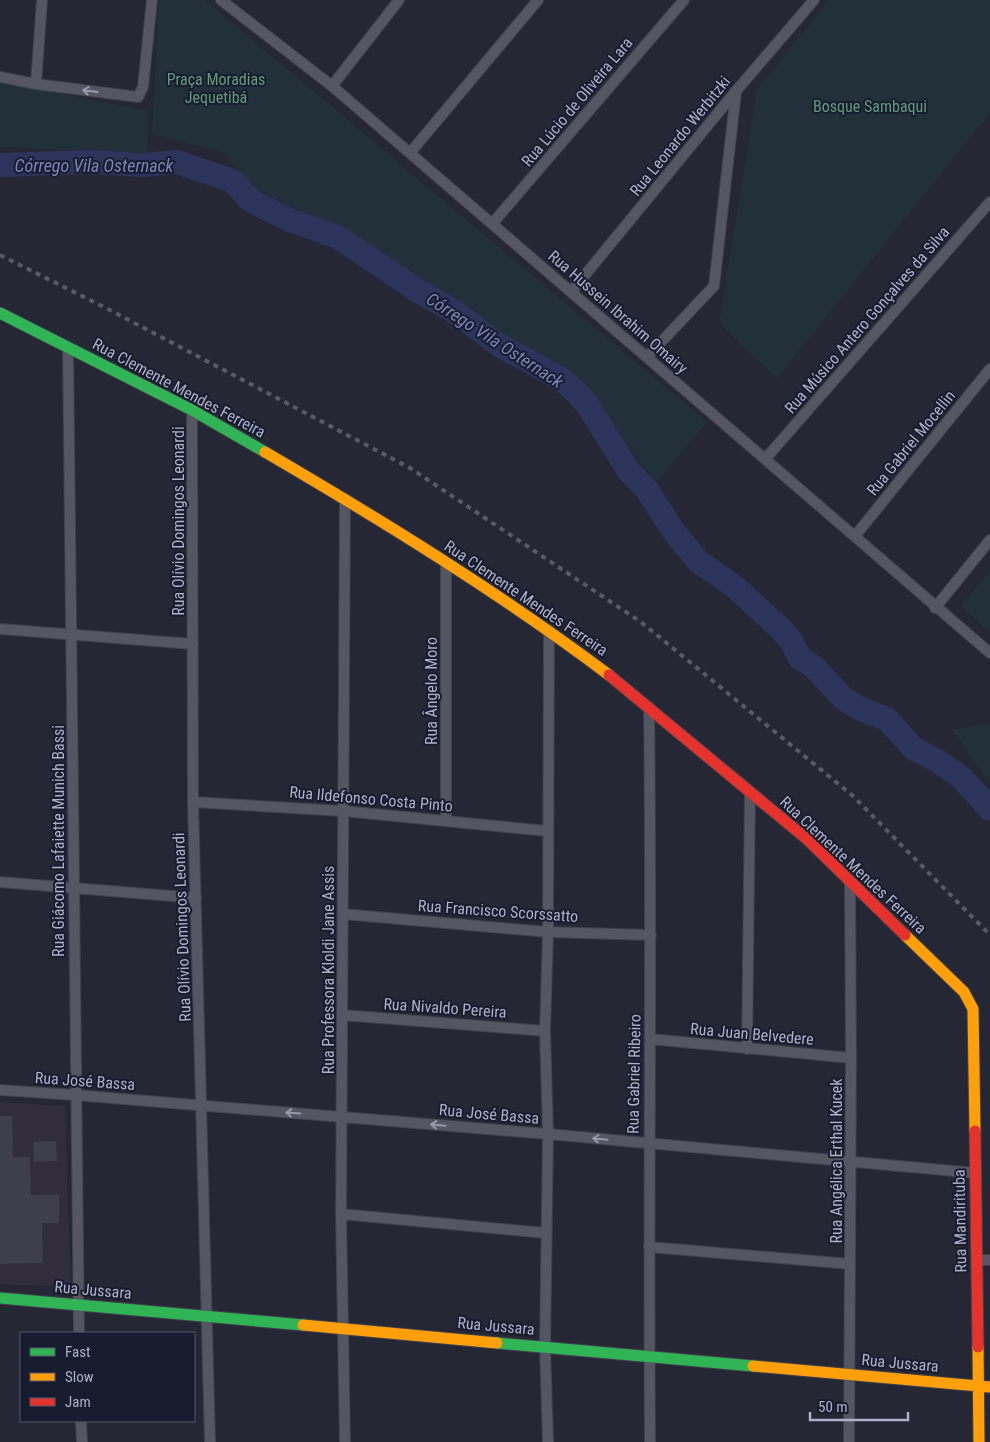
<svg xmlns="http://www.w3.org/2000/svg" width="990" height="1442" font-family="'Roboto Condensed',sans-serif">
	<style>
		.medical { fill: #322d3d }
		.green { fill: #22303a }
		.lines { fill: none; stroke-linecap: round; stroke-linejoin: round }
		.river { stroke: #2c345b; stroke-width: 24 }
		.building { fill: #3d3f4a }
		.street-casing { stroke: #3f414b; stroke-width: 12 }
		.fast-casing { stroke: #3f414b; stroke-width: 13 }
		.slow-casing { stroke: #3f414b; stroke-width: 13 }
		.jam-casing { stroke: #3f414b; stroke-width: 13 }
		.street { stroke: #545662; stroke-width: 10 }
		.fast { stroke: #30b455; stroke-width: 11 }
		.slow { stroke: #ff9f0a; stroke-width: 11 }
		.jam { stroke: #e5322d; stroke-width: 11 }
		.rail { stroke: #585a66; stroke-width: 4; stroke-dasharray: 5 5; stroke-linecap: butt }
		.oneway { stroke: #979aae }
		.labels { text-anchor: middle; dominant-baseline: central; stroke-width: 4; stroke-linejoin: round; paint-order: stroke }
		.park-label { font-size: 16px; fill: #629a7d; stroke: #181c2f }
		.street-label { font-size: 16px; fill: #adb0c7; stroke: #181c2f }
		.water-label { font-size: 18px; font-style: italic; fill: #7a84b7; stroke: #181c2f }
	</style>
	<rect width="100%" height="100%" fill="#252734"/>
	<!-- medical -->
	<path class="medical" d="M0,1102l65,4 6,181 -71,-3z"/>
	<!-- green -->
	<path class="green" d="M159,0h46l502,422 -51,61 -78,-100 -81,-48 -151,-103 -93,-44 -28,-35 -73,-19z
		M829,0h161v113l-213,265 -58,-55 38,-233z
		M0,82l149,29 -2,42 -147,-6z
		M990,570v63l-29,-27z
		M990,723v61l-38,-54z"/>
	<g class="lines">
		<!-- river -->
		<path class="river" d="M0,165l88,-3 55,3 34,-3 56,19 16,18 8,5 35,17 46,16 80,54 37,21 44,33 62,34 12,10 14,15 41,66 19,20 27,42 24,29 37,26 47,43 10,12 7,15 15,10 30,32 17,10 26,10 27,30 24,12 24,17 28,31"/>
	</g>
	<!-- building -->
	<path class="building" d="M0,1116h12l1,41h17l1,38 28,-1v29h-17l1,40 -43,1z
		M56,1141l1,20 -23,1 -1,-20z"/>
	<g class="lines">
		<defs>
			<path id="street" d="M221,0l111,86 658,567
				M0,77l36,7 102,13 5,-10 9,-87
				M36,84l6,-84
				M332,86l67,-86
				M410,153l128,-153
				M492,224l192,-224
				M571,292l165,-201 78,-91
				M68,348l11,985
				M647,357l67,-71 22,-194
				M192,410l1,392 17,640
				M766,458l224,-256
				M345,499l-4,715 4,228
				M855,536l135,-167
				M935,608l55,-68
				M0,629l193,15
				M649,707c3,245 -1,490 1,735
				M193,802l150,9 204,20
				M446,820v-257
				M0,882l196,16
				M343,914l205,18 103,3
				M342,1015l203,16
				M650,1039l201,19
				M747,1049l3,-256
				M0,1090l75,5 473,39 428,39
				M341,1214l205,19
				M649,1247l201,17
				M977,1260h13
				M81,1421l1,21
				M548,1442l-3,-95 3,-213 -3,-103 3,-99 1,-302
				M849,1442l2,-384 -1,-178"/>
			<path id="fast" d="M0,313l192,97 73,42
				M0,1298l303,27
				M497,1343l256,23"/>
			<path id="slow" d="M265,452c118,69 235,141 344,223
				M905,935l59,57 9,17 2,122
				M303,1325l194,18
				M978,1347l1,95
				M753,1366l237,21"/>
			<path id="jam" d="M609,675l199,165 97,95
				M975,1131l3,216"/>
		</defs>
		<!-- street casing -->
		<use href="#street" class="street-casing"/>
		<!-- fast casing -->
		<use href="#fast" class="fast-casing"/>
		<!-- slow casing -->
		<use href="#slow" class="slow-casing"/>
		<!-- jam casing -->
		<use href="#jam" class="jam-casing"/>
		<!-- street -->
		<use href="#street" class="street"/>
		<!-- fast -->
		<use href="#fast" class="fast"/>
		<!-- slow -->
		<use href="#slow" class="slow"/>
		<!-- jam -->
		<use href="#jam" class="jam"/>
		<!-- rail -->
		<path class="rail" d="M0,255l106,53 304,160 231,154 212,174 137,139"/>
	</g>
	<!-- one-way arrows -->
	<defs><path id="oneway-shaft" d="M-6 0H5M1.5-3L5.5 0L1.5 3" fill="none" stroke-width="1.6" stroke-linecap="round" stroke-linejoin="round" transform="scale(1.25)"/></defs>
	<g class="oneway">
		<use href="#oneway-shaft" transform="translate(90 91) rotate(-173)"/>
		<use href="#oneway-shaft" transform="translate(293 1113) rotate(-176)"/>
		<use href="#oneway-shaft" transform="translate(438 1125) rotate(-175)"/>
		<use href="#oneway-shaft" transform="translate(600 1139) rotate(-174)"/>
	</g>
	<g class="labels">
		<!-- park labels -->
		<g class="park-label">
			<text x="216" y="79">Praça Moradias<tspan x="216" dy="18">Jequetibá</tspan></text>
			<text x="870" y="106">Bosque Sambaqui</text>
		</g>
		<!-- street labels -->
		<g class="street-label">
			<text transform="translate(577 102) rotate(-50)">Rua Lúcio de Oliveira Lara</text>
			<text transform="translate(680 136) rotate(-51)">Rua Leonardo Werbitzki</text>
			<text transform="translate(618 312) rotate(41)">Rua Hussein Ibrahim Omairy</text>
			<text transform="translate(867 320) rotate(-49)">Rua Músico Antero Gonçalves da Silva</text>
			<text transform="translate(179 388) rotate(28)">Rua Clemente Mendes Ferreira</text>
			<text transform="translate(911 443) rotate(-51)">Rua Gabriel Mocellin</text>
			<text transform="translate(178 521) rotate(-90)">Rua Olívio Domingos Leonardi</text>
			<text transform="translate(526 598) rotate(34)">Rua Clemente Mendes Ferreira</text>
			<text transform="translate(431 691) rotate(-90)">Rua Ângelo Moro</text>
			<text transform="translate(371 799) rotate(5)">Rua Ildefonso Costa Pinto</text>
			<text transform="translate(58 841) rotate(-90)">Rua Giácomo Lafaiette Munich Bassi</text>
			<text transform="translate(853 865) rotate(43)">Rua Clemente Mendes Ferreira</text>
			<text transform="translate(498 911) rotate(4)">Rua Francisco Scorssatto</text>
			<text transform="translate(182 927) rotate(-92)">Rua Olívio Domingos Leonardi</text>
			<text transform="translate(328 970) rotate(-90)">Rua Professora Kloldi Jane Assis</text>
			<text transform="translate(445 1008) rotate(4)">Rua Nivaldo Pereira</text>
			<text transform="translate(752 1034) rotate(5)">Rua Juan Belvedere</text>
			<text transform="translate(634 1074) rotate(-89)">Rua Gabriel Ribeiro</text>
			<text transform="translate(85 1081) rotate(4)">Rua José Bassa</text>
			<text transform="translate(489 1114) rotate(5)">Rua José Bassa</text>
			<text transform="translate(836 1161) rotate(-90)">Rua Angélica Erthal Kucek</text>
			<text transform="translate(960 1221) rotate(-91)">Rua Mandirituba</text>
			<text transform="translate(93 1290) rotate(5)">Rua Jussara</text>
			<text transform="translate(496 1326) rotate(5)">Rua Jussara</text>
			<text transform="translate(900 1363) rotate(5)">Rua Jussara</text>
		</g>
		<!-- water labels -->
		<g class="water-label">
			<text x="94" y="165">Córrego Vila Osternack</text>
			<text transform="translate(495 340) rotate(33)">Córrego Vila Osternack</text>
		</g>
	</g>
	<!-- legend -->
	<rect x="20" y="1332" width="175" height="90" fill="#181c2f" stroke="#54576c"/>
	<rect x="30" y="1348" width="25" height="8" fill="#30b455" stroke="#54576c"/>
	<text x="65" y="1357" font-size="15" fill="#adb0c7">Fast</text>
	<rect x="30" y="1373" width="25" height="8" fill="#ff9f0a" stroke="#54576c"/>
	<text x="65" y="1382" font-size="15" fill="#adb0c7">Slow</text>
	<rect x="30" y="1398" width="25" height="8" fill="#e5322d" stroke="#54576c"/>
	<text x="65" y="1407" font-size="15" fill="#adb0c7">Jam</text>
	<!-- scale -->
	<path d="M810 1412v8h98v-8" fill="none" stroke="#adb0c7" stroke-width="2.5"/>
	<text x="818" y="1412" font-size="15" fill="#adb0c7" stroke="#181c2f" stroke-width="4" paint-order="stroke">50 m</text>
</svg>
